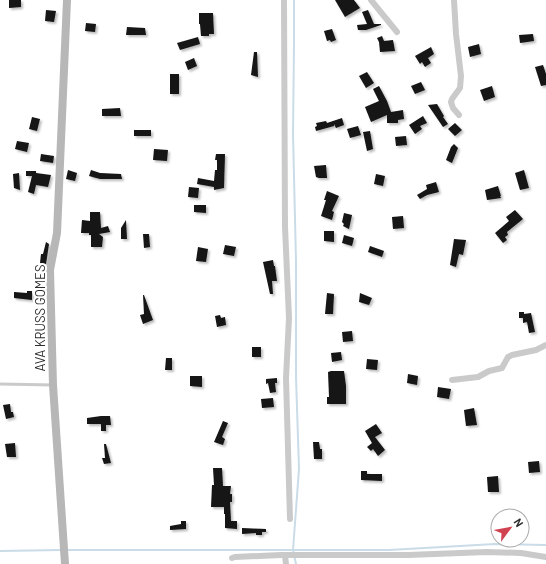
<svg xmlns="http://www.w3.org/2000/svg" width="546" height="564" font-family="Barlow,sans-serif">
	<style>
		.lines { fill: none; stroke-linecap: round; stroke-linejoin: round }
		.stream { stroke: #cadce7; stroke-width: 2 }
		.building { fill: #141414; filter: url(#shadow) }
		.lane { stroke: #cacaca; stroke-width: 3 }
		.street { stroke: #cacaca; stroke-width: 6 }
		.secondary { stroke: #b7b7b7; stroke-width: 8 }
		.labels { text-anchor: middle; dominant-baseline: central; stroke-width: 4; stroke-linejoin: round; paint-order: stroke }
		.street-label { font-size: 13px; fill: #2d2d2d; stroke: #fff }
	</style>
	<defs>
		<filter id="shadow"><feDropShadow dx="2" dy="2" stdDeviation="1" flood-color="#0004"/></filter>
	</defs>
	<rect width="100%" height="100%" fill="#fff"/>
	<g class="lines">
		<!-- stream -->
		<path class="stream" d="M294,0v44l-1,90 3,127v116l3,92 -6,81 3,14
			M65,550h324l106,-6 51,1
			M0,551l61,-1"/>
	</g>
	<!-- building -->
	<path class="building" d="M9,0h12v7l-12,1z
		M335,0h19l6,8 -15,9z
		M46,10l10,1 -2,11 -9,-1z
		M368,10l6,14h7v1l-15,5h-8l-1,-5 10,-1 -5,-12z
		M199,13h14l1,21h-5v2h-8l-1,-12h-1z
		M86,23l10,1 -1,8 -10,-1z
		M127,27l18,1 1,7h-20z
		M332,29l4,11 -5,2 -1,-2 -3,1 -3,-10z
		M533,34l1,7 -14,2 -1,-8z
		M382,36l2,5 9,-1 2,11 -15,1 -1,-10 -2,-4z
		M198,37l2,7 -20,6 -3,-7z
		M479,44l2,10 -11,3 -2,-10z
		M431,47l3,7 -6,4 3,5 -6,4 -3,-5 -2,2 -5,-8z
		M254,52h3l1,25 -7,-2z
		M194,58l3,8 -9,4 -3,-8z
		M543,65l3,9v11l-5,1 -6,-19z
		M367,72l7,11 -8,5 -7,-12z
		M170,74h9v20h-9z
		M421,82l4,8 -10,4 -4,-8z
		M379,86l8,15 4,11 12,-2 1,9 -6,1v3h-11v-8l-16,7 -6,-15 14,-6 -6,-12z
		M492,86l3,11 -11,4 -4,-11z
		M437,104l7,12 -1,1 5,7 -5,3 -15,-22z
		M120,108l1,8h-19v-7z
		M423,116l4,7 -7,3 2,3 -7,5 -6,-9z
		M32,117l8,2 -3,12 -8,-2z
		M342,118l2,7 -8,3 -2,-4v2l-18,5 -1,-4 2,-1 -1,-3 10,-2 1,2z
		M455,123l7,7 -7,6 -7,-7z
		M358,126l3,9 -11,3 -3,-9z
		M134,130h17v6h-17z
		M370,131l3,18 -6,2 -4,-19z
		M406,136l1,9 -11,1 -1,-9z
		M17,141l12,2 -2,9 -12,-3z
		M454,144l4,4 -6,15 -6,-3 5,-13z
		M154,149l14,1 -1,11 -14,-1z
		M41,154l13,2 -1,7 -13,-2z
		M216,154h9l-1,34 -10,2v-3l-17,-3 1,-6 16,3 1,-11h2v-10h-2z
		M326,165l1,13h-8l-3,-1 -2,-11z
		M68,170l9,3 -2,8 -9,-2z
		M91,170l9,3 21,1 1,5h-22l-11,-3z
		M524,170l5,18 -9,2 -5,-17z
		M26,171h10v2l15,2 -3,12 -12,-2 -2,9 -6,-2 4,-16h-6z
		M19,173l1,17 -6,-2 -1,-14z
		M376,174l9,2 -2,10 -9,-2z
		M436,182l3,10 -12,3 -7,4 -3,-4 10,-6 -1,-4z
		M498,186l3,10h-1l1,2 -14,2 -2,-10z
		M189,187l10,1 -1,10 -10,-1z
		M327,191l12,5 -7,15 2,1 -2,8 -11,-4 5,-16h-2z
		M194,205h12v8l-12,-1z
		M515,210l8,9 -16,13 1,3 -3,2 2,3 -4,3 -8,-10 14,-12 -3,-4z
		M90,212h10l1,16 7,-2 2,6 -11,2 4,3 -1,10h-11v-12h-2v-2h-8l1,-13 8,1z
		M344,213l8,2 -3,14 -6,-3 1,-2 -2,-2z
		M403,216l1,12 -11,1 -1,-12z
		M126,220l1,19h-6v-11z
		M324,231h10v11l-10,-1z
		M143,234h6l1,13 -6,1z
		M344,235l10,3 -2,8 -10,-3z
		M454,239l12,1 -3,15 -4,-1 -3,13 -6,-2z
		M46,242l3,2 -3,20 -6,-1 1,-9h2z
		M225,245l11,2 -2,9 -11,-2z
		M370,246l14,5 -2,6 -14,-5z
		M198,247l10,2 -2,13 -10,-1z
		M273,260l1,6h1l2,15h-5l1,13h-3l-7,-32z
		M27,291h5v9l-18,-2v-6l13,1z
		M327,293l7,1 -1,20h-8z
		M360,293l12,5 -3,7 -10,-3z
		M143,295h1l9,25 -10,4 -3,-9 4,-1z
		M519,312h5v2l7,-1 4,19 -6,1 -2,-11 -4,1v-5h-4z
		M220,315l1,3 4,-1 1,8 -9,2 -2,-11z
		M352,331l1,10 -10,1 -1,-10z
		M252,347h9v10h-9z
		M341,352l1,8 -10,2 -1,-9z
		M166,358h6v12h-7z
		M367,359l11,1 -1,10 -11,-1z
		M331,371h13l2,15v18h-19v-7h2l-1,-25z
		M408,374l10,2 -1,9 -10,-2z
		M190,376h12v11l-12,-1z
		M277,378v5h-2l1,9 -6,1 -2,-10 -2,1v-5z
		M438,387l13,2 -2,10 -12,-2z
		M273,398l1,9 -12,1 -1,-9z
		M10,404l1,8h2l1,5 -8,2 -3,-14z
		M474,408l3,17 -11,1 -2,-16z
		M101,416h9l1,9h-5v6h-5v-7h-14v-6z
		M223,421l5,2 -6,14 3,2 -2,6 -9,-3z
		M376,424l6,9 -7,4 10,13 -7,6 -5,-7 -2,2 -4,-4 5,-4 -7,-12z
		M313,442h6l1,7h2v10h-8z
		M15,443l1,14h-9l-2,-13z
		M104,444h2l5,19 -7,1 -2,-6h3z
		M539,461l1,11 -11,1 -1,-11z
		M213,468h9l1,18h8l-1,8h2v8h-2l1,19h6v8l-12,-1v-14h-1v-7h-13l1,-22h2z
		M361,471h6v3h15v7l-21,-1z
		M498,476l1,16h-11l-1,-15z
		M181,521h5v8l-16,1v-4l11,-2z
		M242,528l24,1v3h-4v3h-6v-2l-14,1z"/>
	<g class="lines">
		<!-- lane -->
		<path class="lane" d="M0,384l53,1"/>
		<!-- street -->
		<path class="street" d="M284,0l1,227 4,91 -3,60 4,141
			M371,0l26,32
			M454,0l2,34 5,42 -1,12 -8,11 -1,3 2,6 6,7
			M452,380l26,-3 11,-6 13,-3 6,-11 4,-2 24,-5 10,-5
			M285,556l1,8
			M232,558l3,-1 46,-2h127l79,-3 34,1 25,4"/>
		<!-- secondary -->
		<path class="secondary" d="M65,564l-12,-179 -3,-115 7,-37 10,-233"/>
	</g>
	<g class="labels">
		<!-- street labels -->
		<g class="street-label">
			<text transform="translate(40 318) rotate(-90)">AVA KRUSS GOMES</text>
		</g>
	</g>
	<!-- north arrow -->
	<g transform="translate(510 528) rotate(58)"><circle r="19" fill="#ffffff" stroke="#ababab"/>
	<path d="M0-3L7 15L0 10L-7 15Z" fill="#d04351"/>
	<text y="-6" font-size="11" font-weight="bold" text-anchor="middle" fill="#2d2d2d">N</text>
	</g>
</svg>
